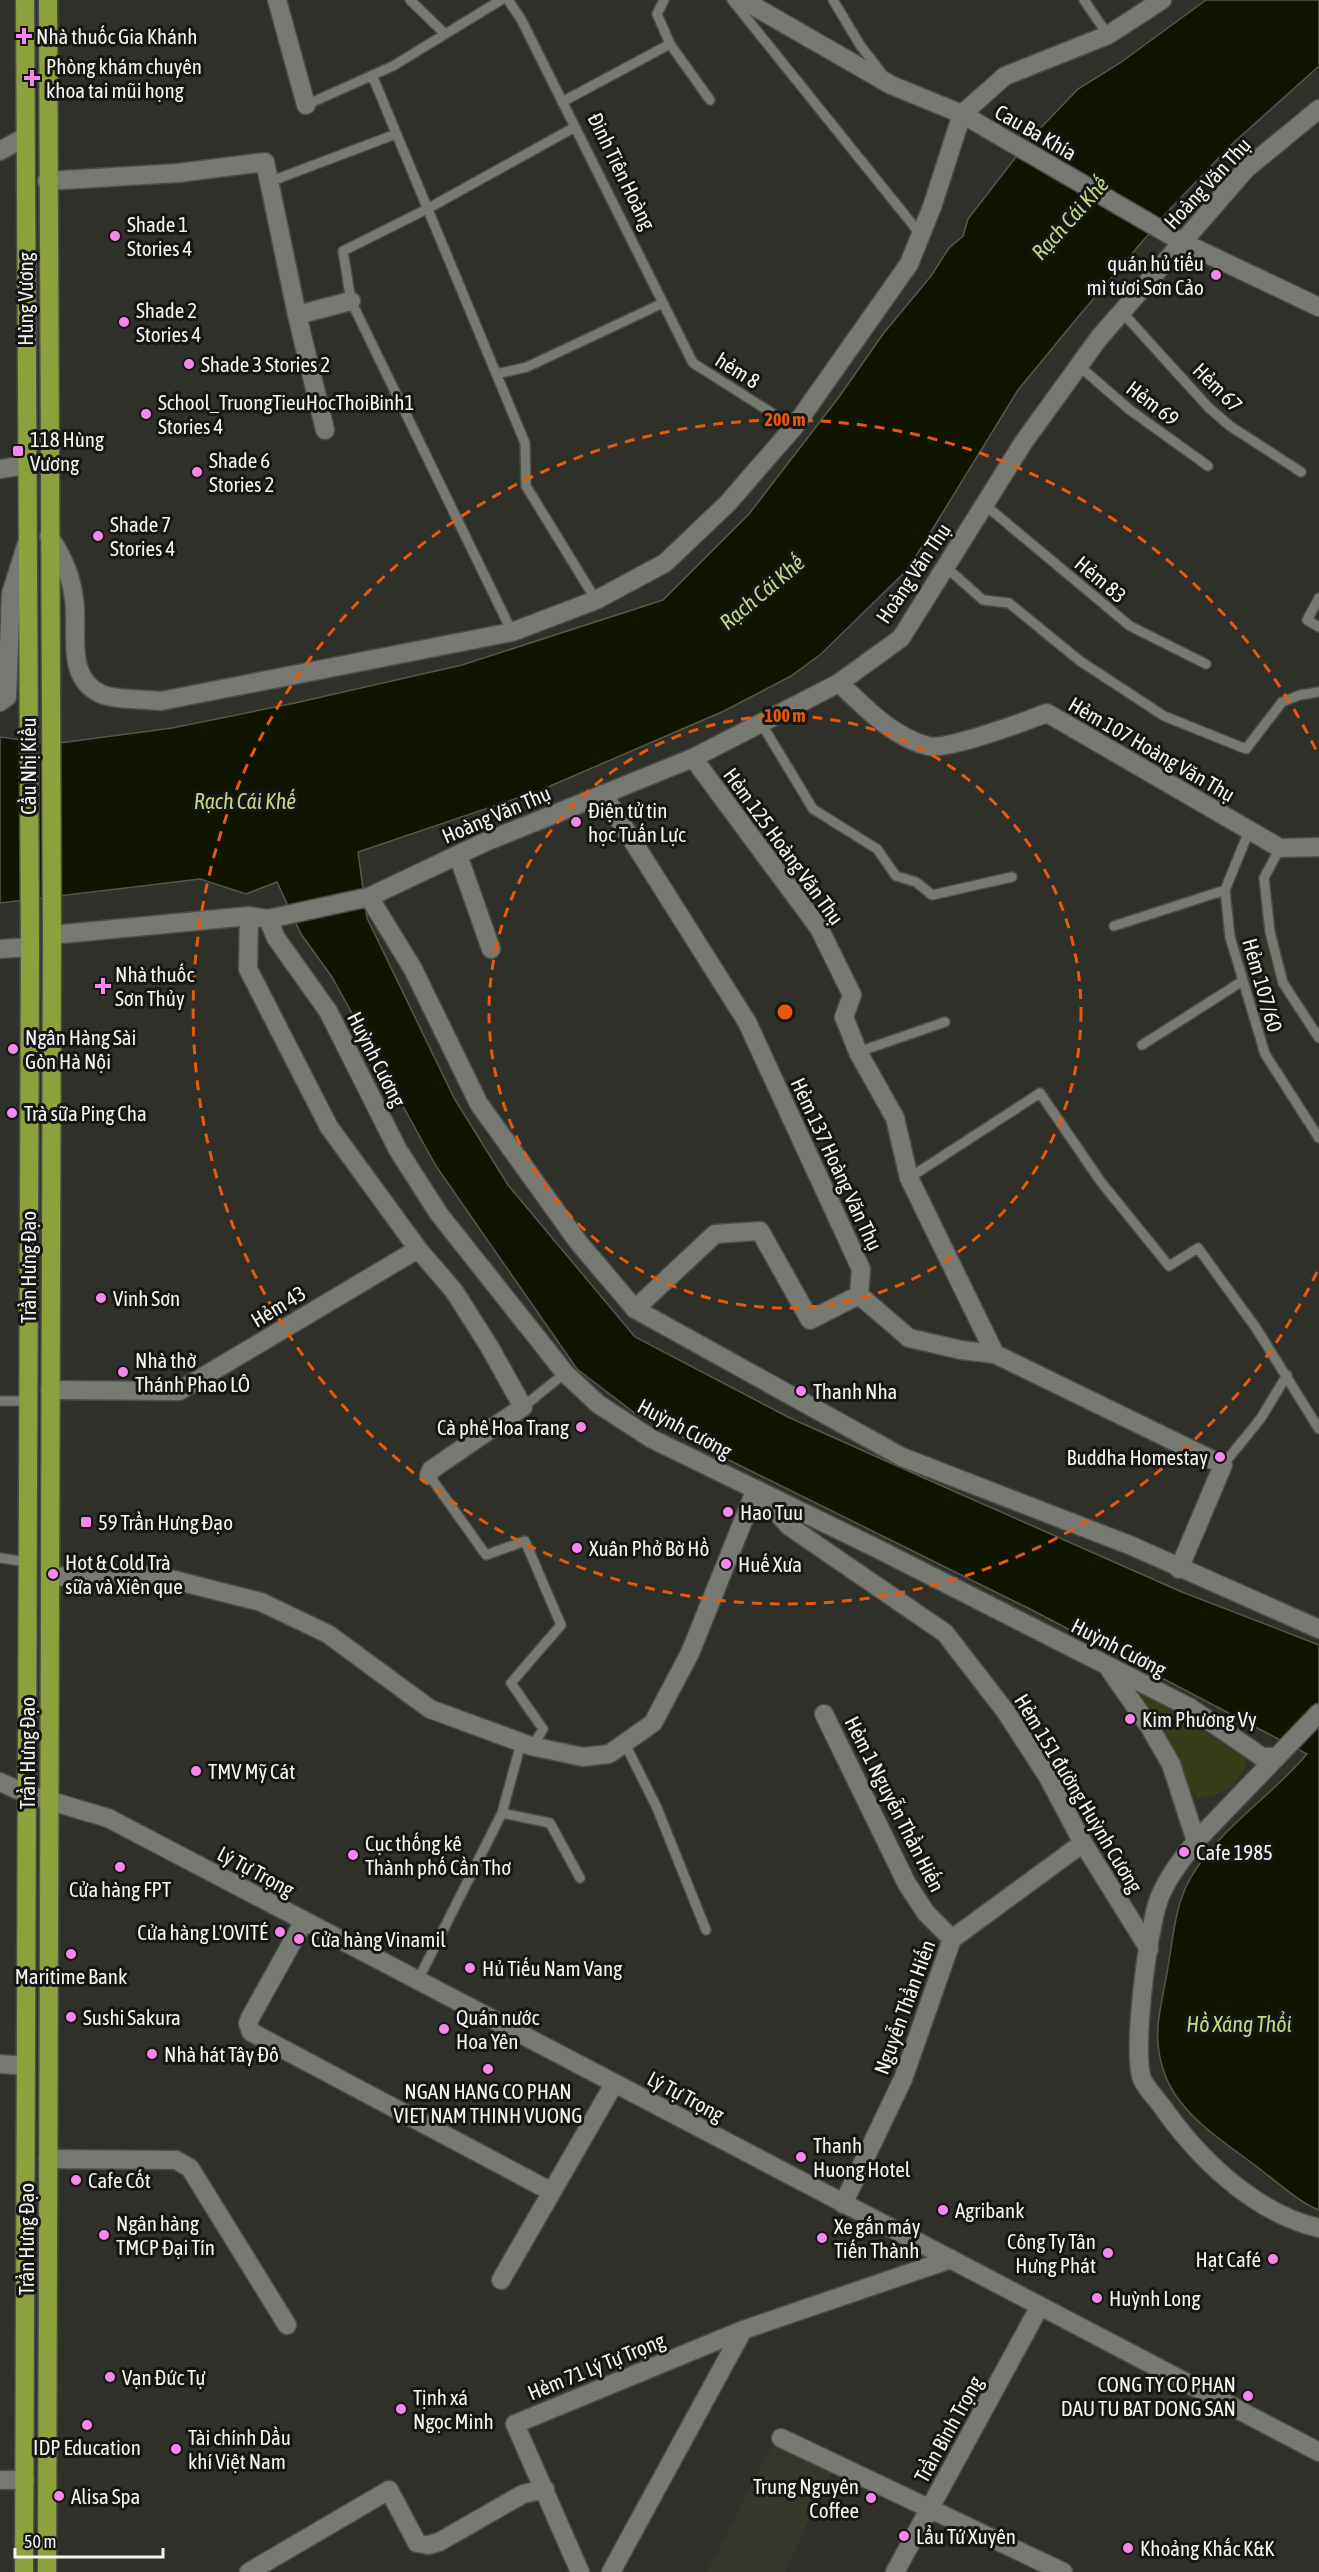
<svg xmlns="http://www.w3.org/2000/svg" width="1319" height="2572" font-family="'Asap Condensed',sans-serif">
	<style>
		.built { fill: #34382b }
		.green { fill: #353d19 }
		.water { fill: #101500; stroke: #545848; stroke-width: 1.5 }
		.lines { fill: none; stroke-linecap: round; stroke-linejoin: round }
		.service-casing { stroke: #4b4d47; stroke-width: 12 }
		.minor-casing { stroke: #4b4d47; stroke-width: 21 }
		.tertiary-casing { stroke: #4b4d47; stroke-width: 21 }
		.trunk-casing { stroke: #4b4d47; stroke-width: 21 }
		.service { stroke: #777a72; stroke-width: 9 }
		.minor { stroke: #777a72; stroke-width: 18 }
		.tertiary { stroke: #777a72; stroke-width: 18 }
		.trunk { stroke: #8ca03c; stroke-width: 18 }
		.ring { fill: none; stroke: #e8590c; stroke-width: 3; stroke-dasharray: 10 8 }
		.poi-dot { fill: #f688ed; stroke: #161714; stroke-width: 2 }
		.labels { text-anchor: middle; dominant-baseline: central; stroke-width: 6; stroke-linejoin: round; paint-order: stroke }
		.poi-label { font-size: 21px; fill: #f4f5f0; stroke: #161714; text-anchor: start }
		.street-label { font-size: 21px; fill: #f4f5f0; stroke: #161714 }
		.water-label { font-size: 22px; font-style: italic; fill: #c2d786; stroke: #161714 }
		.centre { fill: #e8590c; stroke: #161714; stroke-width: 3 }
		.ring-label { font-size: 18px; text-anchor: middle; font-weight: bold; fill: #e8590c; stroke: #161714; stroke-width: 6; stroke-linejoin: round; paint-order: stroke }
	</style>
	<rect width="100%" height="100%" fill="#2e3029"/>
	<!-- built -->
	<path class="built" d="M1265,937l11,46 -27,6 -11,-45z
		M772,2445l59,27 -46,100h-78z"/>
	<!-- green -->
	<path class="green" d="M1138,1689l107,69 1,7c-10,20 -25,33 -48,32l-9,-10z"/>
	<!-- water -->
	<path class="water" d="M1206,0h113v66l-87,78 -62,65 -92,108 -60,73 -110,179 -87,85 -30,22 -67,35 -183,79 -183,62 9,66 87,180 54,87 127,152 153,80 136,61 258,114 137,53v565c-18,-6 -47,-32 -63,-44 -51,-38 -103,-68 -98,-141 2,-19 7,-39 10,-58 5,-28 7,-62 22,-88 27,-49 81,-82 117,-125l-277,-145 -394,-195 -59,-45 -141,-203 -104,-189 -31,-43 -24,-52 -31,12 -46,-15 -200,24v-166l52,7 120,-16 123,-25 167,-38 201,-65 86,-86 90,-117 44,-63 48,-58 18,-28 14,-12 5,-17 61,-79 49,-51 42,-26z"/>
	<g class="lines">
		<defs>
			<path id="service" d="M410,0l35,34
				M508,0l13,19 172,344 101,64
				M732,0l189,235
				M833,0l27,45 23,30
				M1084,0l24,35
				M670,44l40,56
				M372,75l153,368 1,43 70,114
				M562,102l108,-58 -13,-30 7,-14
				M306,105l87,-39 108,-66
				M269,182l127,-48
				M1122,312l87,96 21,18 71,46
				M1079,366l51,44 78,56
				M496,374l31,-7 136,-64
				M985,505l145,121 76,38
				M947,568l36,32 26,3 71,58 84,55 82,33 36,-47 18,-7 19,-3
				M1319,598l-12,22 12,7
				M512,632l-161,-331 -8,-50 84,-42 148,-82
				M761,723l52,86 64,40 19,27 20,6 16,13 80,-18
				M1249,831l-24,59 5,47 35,117 54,84
				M1280,848l-16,30 6,54 13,51 36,55
				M1114,926l111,-36
				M1142,1045l99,-63
				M858,1052l87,-30
				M909,1178l131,-85 61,89 68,84 29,-18 58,80 63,101
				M0,1401h28
				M523,1407l42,-34
				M1223,1465l38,-47 26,-43
				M429,1475l57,80 39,-14 36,84 -50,58 32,46 -10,17
				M0,1558l27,4
				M625,1744l32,64 49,122
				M502,1813l48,10 30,55
				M418,1980l84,-167 19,-70"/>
			<path id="minor" d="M277,0l29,105
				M0,151l25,-14
				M47,181l131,-8 87,-11 32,153 28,115
				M297,315l54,-14
				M0,469l26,-4
				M49,536c13,20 22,38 25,63 5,32 -10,78 27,95 13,6 44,5 60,7l351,-69 84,-32 69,-37 63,-60 66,-76 115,-163 23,-57 30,-93 43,-38 103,-41 54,-35
				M839,683c26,24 53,54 89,63 18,5 98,-25 119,-33l233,135 39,-1
				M0,702l7,-5 4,-103 15,-48
				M693,758l126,170 33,67 -8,22 14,35 37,66 14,60 86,176
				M603,794l144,228 114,247 -2,26 50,43 52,12 34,4 228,111 -44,104
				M458,855l33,94
				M249,916l-1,53 81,158 89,122 36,42 35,55 34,61 -92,63 -2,5
				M635,1309l80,-75 45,-3 50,89 49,-25
				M50,1390l129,1 239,-142
				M50,1577l74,-3 38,3 99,25 67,32 102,75 101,37 52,11 26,-3 44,-31 37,-70 66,-164 33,37 156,107 61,79 42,65 35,66 66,106
				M824,1714l83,170 19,29 26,26
				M0,1782l27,12
				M304,1921l-54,97 -2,5 3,9 301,160
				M0,2064l26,2
				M48,2159l128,1 14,8 97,157
				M843,2204l60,-125 49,-140 131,-96
				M501,2280l113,-196
				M781,2438l282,134
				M0,2480h25
				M249,2572l140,-82 28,53 11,2 11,-3 84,-48 22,-5
				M580,2572l-65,-148 228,-94
				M611,2572l132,-242 208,-71
				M895,2572l145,-266"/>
			<path id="tertiary" d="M743,0l148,85 71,29 220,128 137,65
				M369,897l44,72 66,135 100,139 56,66 267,148 230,89 187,83
				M268,919l8,19 52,73 70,139 41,64 126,159 33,31 54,35 226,110 311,158 73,50h14
				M52,935l197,-19 19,3 101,-22 114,-54 210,-85 146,-75 62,-45 122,-195 76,-105 147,-169 73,-60
				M0,949l30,-2
				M1110,1670l39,56 22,38 25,77
				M1319,1713l-123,128c-14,18 -29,37 -37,58 -11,29 -27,151 -17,180 4,9 13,18 19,26 37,53 93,108 158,123
				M27,1794l81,24 1211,634"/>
			<path id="trunk" d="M24,2572l6,-1625 -5,-947
				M47,2572l5,-1637 -4,-935"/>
		</defs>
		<!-- service casing -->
		<use href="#service" class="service-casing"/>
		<!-- minor casing -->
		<use href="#minor" class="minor-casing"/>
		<!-- tertiary casing -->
		<use href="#tertiary" class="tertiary-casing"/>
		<!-- trunk casing -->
		<use href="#trunk" class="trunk-casing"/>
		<!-- service -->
		<use href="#service" class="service"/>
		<!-- minor -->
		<use href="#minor" class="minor"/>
		<!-- tertiary -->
		<use href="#tertiary" class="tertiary"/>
		<!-- trunk -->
		<use href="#trunk" class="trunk"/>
	</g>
	<!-- distance rings -->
	<g class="ring">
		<circle cx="785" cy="1012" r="296"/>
		<path d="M1317 1272A592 592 0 1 1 1317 752"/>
	</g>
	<!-- markers -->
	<g class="poi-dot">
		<path d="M21 27h6v6h6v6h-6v6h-6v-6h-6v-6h6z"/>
		<path d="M29 69h6v6h6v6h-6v6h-6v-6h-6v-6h6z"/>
		<circle cx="115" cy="236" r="6"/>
		<circle cx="1216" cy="275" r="6"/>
		<circle cx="124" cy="322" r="6"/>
		<circle cx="189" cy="364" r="6"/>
		<circle cx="146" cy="414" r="6"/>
		<rect x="12" y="445" width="12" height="12" rx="3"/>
		<circle cx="197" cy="472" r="6"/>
		<circle cx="98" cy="536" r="6"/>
		<circle cx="576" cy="822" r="6"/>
		<path d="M100 977h6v6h6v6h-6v6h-6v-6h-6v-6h6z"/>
		<circle cx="13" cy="1049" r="6"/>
		<circle cx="12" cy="1113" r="6"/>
		<circle cx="101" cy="1298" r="6"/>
		<circle cx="123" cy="1372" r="6"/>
		<circle cx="801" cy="1391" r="6"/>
		<circle cx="581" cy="1427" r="6"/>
		<circle cx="1220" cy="1457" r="6"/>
		<circle cx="728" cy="1512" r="6"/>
		<rect x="80" y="1516" width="12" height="12" rx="3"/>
		<circle cx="577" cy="1548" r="6"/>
		<circle cx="726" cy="1564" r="6"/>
		<circle cx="53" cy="1574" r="6"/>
		<circle cx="1130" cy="1719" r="6"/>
		<circle cx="196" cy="1771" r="6"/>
		<circle cx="1184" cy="1852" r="6"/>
		<circle cx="353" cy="1855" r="6"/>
		<circle cx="120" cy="1867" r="6"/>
		<circle cx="280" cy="1932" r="6"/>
		<circle cx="299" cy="1939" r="6"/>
		<circle cx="71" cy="1954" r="6"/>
		<circle cx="470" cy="1968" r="6"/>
		<circle cx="71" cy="2017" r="6"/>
		<circle cx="444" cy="2029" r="6"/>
		<circle cx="152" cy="2054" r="6"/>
		<circle cx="488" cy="2069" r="6"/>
		<circle cx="801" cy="2157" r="6"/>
		<circle cx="76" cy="2180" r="6"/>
		<circle cx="943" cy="2210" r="6"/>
		<circle cx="104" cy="2235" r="6"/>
		<circle cx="822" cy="2238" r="6"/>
		<circle cx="1108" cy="2253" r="6"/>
		<circle cx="1273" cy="2259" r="6"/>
		<circle cx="1097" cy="2298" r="6"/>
		<circle cx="110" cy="2377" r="6"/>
		<circle cx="1248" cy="2396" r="6"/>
		<circle cx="401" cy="2409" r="6"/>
		<circle cx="87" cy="2425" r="6"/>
		<circle cx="176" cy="2449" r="6"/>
		<circle cx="59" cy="2496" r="6"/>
		<circle cx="871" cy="2498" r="6"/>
		<circle cx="904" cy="2536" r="6"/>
		<circle cx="1128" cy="2548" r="6"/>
	</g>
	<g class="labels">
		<!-- poi labels -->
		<g class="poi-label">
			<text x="36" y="36">Nhà thuốc Gia Khánh</text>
			<text x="46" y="66">Phòng khám chuyên<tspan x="46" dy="24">khoa tai mũi họng</tspan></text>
			<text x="127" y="224">Shade 1<tspan x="127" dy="24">Stories 4</tspan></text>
			<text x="1204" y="263" text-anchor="end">quán hủ tiếu<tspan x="1204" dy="24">mì tươi Sơn Cảo</tspan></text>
			<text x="136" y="310">Shade 2<tspan x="136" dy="24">Stories 4</tspan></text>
			<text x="201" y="364">Shade 3 Stories 2</text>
			<text x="158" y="402">School_TruongTieuHocThoiBinh1<tspan x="158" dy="24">Stories 4</tspan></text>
			<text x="30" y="439">118 Hùng<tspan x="30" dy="24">Vương</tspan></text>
			<text x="209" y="460">Shade 6<tspan x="209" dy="24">Stories 2</tspan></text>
			<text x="110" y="524">Shade 7<tspan x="110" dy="24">Stories 4</tspan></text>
			<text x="588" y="810">Điện tử tin<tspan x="588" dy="24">học Tuấn Lực</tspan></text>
			<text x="115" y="974">Nhà thuốc<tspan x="115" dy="24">Sơn Thủy</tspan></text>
			<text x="25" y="1037">Ngân Hàng Sài<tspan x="25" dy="24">Gòn Hà Nội</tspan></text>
			<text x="24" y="1113">Trà sữa Ping Cha</text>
			<text x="113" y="1298">Vinh Sơn</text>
			<text x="135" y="1360">Nhà thờ<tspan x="135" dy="24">Thánh Phao LÔ</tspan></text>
			<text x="813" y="1391">Thanh Nha</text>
			<text x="569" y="1427" text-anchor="end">Cà phê Hoa Trang</text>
			<text x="1208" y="1457" text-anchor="end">Buddha Homestay</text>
			<text x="740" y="1512">Hao Tuu</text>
			<text x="98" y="1522">59 Trần Hưng Đạo</text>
			<text x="589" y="1548">Xuân Phở Bờ Hồ</text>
			<text x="65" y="1562">Hot &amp; Cold Trà<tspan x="65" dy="24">sữa và Xiên que</tspan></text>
			<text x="738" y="1564">Huế Xưa</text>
			<text x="1142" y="1719">Kim Phương Vy</text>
			<text x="208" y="1771">TMV Mỹ Cát</text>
			<text x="365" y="1843">Cục thống kê<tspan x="365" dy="24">Thành phố Cần Thơ</tspan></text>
			<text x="1196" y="1852">Cafe 1985</text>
			<text x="120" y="1889" text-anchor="middle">Cửa hàng FPT</text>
			<text x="268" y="1932" text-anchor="end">Cửa hàng L'OVITÉ</text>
			<text x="311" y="1939">Cửa hàng Vinamil</text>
			<text x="482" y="1968">Hủ Tiếu Nam Vang</text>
			<text x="71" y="1976" text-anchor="middle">Maritime Bank</text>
			<text x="83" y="2017">Sushi Sakura</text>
			<text x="456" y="2017">Quán nước<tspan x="456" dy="24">Hoa Yên</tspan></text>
			<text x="164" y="2054">Nhà hát Tây Đô</text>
			<text x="488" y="2091" text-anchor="middle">NGAN HANG CO PHAN<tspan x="488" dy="24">VIET NAM THINH VUONG</tspan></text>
			<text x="813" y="2145">Thanh<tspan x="813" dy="24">Huong Hotel</tspan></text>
			<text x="88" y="2180">Cafe Cốt</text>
			<text x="955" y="2210">Agribank</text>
			<text x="116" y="2223">Ngân hàng<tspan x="116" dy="24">TMCP Đại Tín</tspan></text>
			<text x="834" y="2226">Xe gắn máy<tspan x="834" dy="24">Tiến Thành</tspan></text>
			<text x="1096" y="2241" text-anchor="end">Công Ty Tân<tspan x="1096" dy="24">Hưng Phát</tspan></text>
			<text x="1261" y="2259" text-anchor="end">Hạt Café</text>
			<text x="1109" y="2298">Huỳnh Long</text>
			<text x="122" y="2377">Vạn Đức Tự</text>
			<text x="1236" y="2384" text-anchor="end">CONG TY CO PHAN<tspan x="1236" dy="24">DAU TU BAT DONG SAN</tspan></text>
			<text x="413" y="2397">Tịnh xá<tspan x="413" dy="24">Ngọc Minh</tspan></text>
			<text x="188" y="2437">Tài chính Dầu<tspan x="188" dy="24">khí Việt Nam</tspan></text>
			<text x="87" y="2447" text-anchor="middle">IDP Education</text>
			<text x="859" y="2486" text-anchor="end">Trung Nguyên<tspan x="859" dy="24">Coffee</tspan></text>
			<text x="71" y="2496">Alisa Spa</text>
			<text x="916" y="2536">Lẩu Tứ Xuyên</text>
			<text x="1140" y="2548">Khoảng Khắc K&amp;K</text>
		</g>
		<!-- street labels -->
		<g class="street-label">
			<text transform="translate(1036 132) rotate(30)">Cau Ba Khía</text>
			<text transform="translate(622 171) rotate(64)">Đinh Tiên Hoàng</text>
			<text transform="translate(1207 183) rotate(-47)">Hoàng Văn Thụ</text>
			<text transform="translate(25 299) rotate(-90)">Hùng Vương</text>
			<text transform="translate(738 370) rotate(32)">hẻm 8</text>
			<text transform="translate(1218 387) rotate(45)">Hẻm 67</text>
			<text transform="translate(1153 403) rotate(37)">Hẻm 69</text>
			<text transform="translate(913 573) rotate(-56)">Hoàng Văn Thụ</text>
			<text transform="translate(1101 579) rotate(40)">Hẻm 83</text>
			<text transform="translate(1152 749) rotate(30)">Hẻm 107 Hoàng Văn Thụ</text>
			<text transform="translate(28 766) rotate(-90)">Cầu Nhị Kiều</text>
			<text transform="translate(496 814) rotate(-23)">Hoàng Văn Thụ</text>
			<text transform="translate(784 846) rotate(54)">Hẻm 125 Hoàng Văn Thụ</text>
			<text transform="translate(1263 985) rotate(74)">Hẻm 107/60</text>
			<text transform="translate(377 1059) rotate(63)">Huỳnh Cương</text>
			<text transform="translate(837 1164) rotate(65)">Hẻm 137 Hoàng Văn Thụ</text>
			<text transform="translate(28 1267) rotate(-90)">Trần Hưng Đạo</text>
			<text transform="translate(278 1306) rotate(-31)">Hẻm 43</text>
			<text transform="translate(685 1428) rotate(28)">Huỳnh Cương</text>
			<text transform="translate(1119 1647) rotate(27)">Huỳnh Cương</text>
			<text transform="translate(27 1753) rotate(-90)">Trần Hưng Đạo</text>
			<text transform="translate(1079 1793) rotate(59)">Hẻm 151 đường Huỳnh Cương</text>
			<text transform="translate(895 1804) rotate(63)">Hẻm 1 Nguyễn Thần Hiến</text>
			<text transform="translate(256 1871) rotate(28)">Lý Tự Trọng</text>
			<text transform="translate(904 2007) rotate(-70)">Nguyễn Thần Hiến</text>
			<text transform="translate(686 2096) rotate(28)">Lý Tự Trọng</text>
			<text transform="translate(26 2239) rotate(-90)">Trần Hưng Đạo</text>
			<text transform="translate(596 2366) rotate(-22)">Hẻm 71 Lý Tự Trọng</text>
			<text transform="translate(948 2429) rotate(-61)">Trần Bình Trọng</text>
		</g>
		<!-- water labels -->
		<g class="water-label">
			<text transform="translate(1070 218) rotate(-48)">Rạch Cái Khế</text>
			<text transform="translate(762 592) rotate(-40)">Rạch Cái Khế</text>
			<text x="245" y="801">Rạch Cái Khế</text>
			<text x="1239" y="2024">Hồ Xáng Thổi</text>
		</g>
	</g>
	<circle cx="785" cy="1012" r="9" class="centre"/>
	<g class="ring-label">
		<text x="785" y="426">200 m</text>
		<text x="785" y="722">100 m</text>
	</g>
	<!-- scale -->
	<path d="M15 2548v9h148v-9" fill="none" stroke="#f4f5f0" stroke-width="3"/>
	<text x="24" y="2548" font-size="18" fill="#f4f5f0" stroke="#161714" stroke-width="4.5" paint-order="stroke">50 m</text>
</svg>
